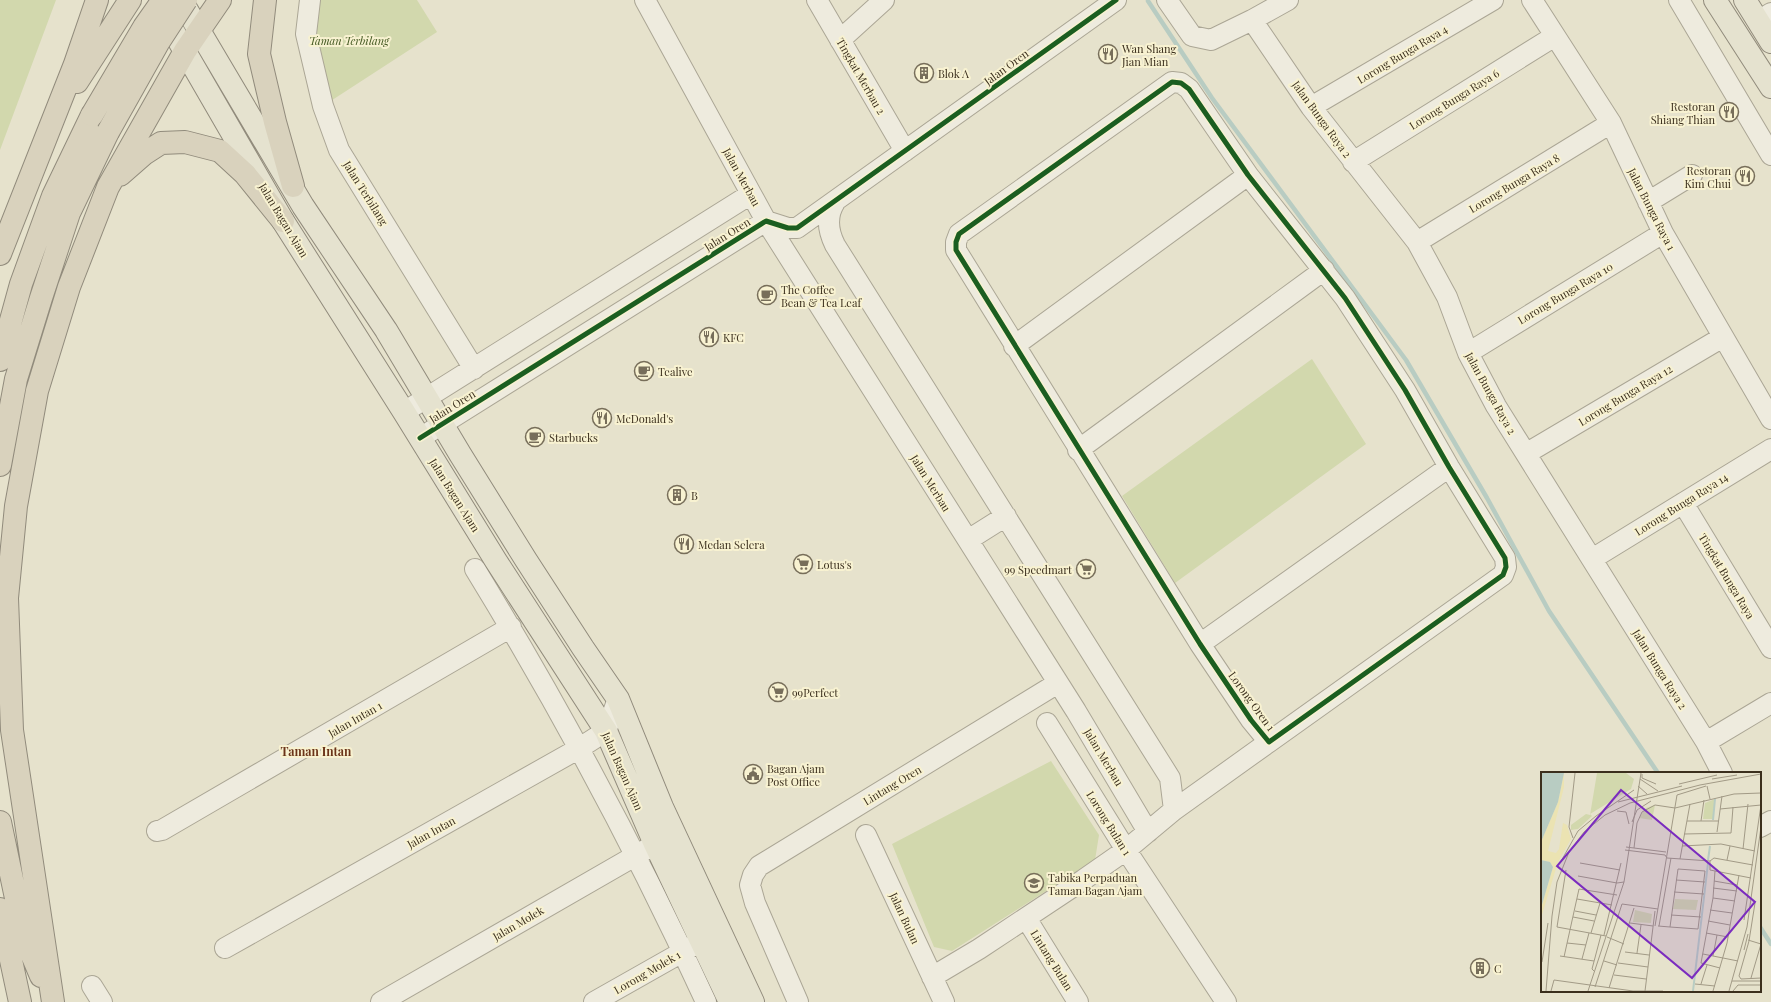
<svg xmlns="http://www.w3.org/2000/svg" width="1771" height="1002" font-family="'Playfair Display',serif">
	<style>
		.green { fill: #d2d8ad }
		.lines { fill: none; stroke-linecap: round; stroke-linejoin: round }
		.stream { stroke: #b8ccc2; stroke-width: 4.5 }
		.minor-casing { stroke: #aba695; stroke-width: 22 }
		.major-casing { stroke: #918b7c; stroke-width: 24 }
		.highway-casing { stroke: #918b7c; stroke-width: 24 }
		.minor { stroke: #eeebde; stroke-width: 20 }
		.major { stroke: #e5e2cf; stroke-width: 22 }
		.highway { stroke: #d9d2bd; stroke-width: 22 }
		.highway-bridge-casing { stroke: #918b7c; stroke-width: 24; stroke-linecap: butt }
		.highway-bridge { stroke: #d9d2bd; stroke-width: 22 }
		.cycleway-casing { stroke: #f8f2d1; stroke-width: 8 }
		.cycleway { stroke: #1b5e20; stroke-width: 5 }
		.labels { text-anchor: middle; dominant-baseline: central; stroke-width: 4; stroke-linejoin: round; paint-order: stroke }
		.park-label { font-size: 11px; font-style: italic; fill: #445922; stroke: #f8f2d1 }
		.poi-label { font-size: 11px; fill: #3b2f1d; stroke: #f8f2d1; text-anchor: start }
		.street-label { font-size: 11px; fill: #3b2f1d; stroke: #f8f2d1 }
		.neighbourhood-label { font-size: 12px; font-weight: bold; fill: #6b3419; stroke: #f8f2d1 }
		.inset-river { fill: none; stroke: #b8ccc2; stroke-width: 2 }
		.inset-road { fill: none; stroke: #a29a86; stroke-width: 1 }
		.view { fill: #7b2cbf; fill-opacity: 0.15; stroke: #7b2cbf; stroke-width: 2 }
		.inset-edge { fill: none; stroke: #3b2f1d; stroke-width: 2 }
	</style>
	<rect width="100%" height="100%" fill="#e6e2cc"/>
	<!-- green -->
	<path class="green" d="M0,0h56l-56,150z
		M310,0h107l20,32 -114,74z
		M1312,359l54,85 -191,139 -53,-87z
		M1051,761l48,74 -4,25 -143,91 -18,-4 -42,-103z"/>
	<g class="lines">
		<!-- stream -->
		<path class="stream" d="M1148,1l64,97 194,262 81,138 62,113 109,162
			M1760,927l11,17"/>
		<defs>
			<path id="minor" d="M310,0l-4,34 17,72 16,44 135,219
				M645,0l121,221 310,490 72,121
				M817,0l88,151
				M1167,0l25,36 19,4 41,-20 36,-20
				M1532,0l79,123 52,110 108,186
				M1679,0l92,155
				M1252,20l59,87 106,135 30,55 21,56 28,53 210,336 16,31
				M1758,21l13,-8
				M840,40l44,-40
				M1172,82l9,1 8,6 59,86 97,123 60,92 44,77 56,91 1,9 -3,8 -234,167 -18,-22 -51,-76 -244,-394v-8l3,-8z
				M1311,107l182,-107
				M1353,162l202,-126
				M835,202c-9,14 -7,29 0,43l335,533 4,32
				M1648,202l44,-27
				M1417,242l194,-119
				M1014,346l234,-171
				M1468,353l195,-120
				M404,412l347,-218
				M420,438l346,-217 22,7h9l319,-228
				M1078,450l246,-180
				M1527,453l196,-116
				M1683,503l88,145
				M968,540l38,-24
				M1592,559l179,-110
				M475,569c85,139 163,284 231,433
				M1200,644l249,-177
				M1047,723l79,127 100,152
				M1706,742l65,-39
				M1760,827l11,-6
				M157,831l5,-1 349,-203
				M866,835l78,167
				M1026,918l52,84
				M225,948l353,-199 28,-18 12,-32
				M932,977l47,-28 104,-69 43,-30 48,-40 95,-68
				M92,986l10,16
				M381,1002l266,-153
				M594,1002l99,-56
				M798,1002l-43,-99 -5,-18 3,-10 6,-9 299,-183"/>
			<path id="major" d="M181,0l122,206 83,124 74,124 66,106 57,88 35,51 44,108 91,195
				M1715,0l56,87
				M1745,0l26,42
				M161,10l122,211 121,191 92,149 110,170 49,113 75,158"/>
			<path id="highway" d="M265,0l-6,54 16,68 18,64
				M77,82l53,-82
				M120,175l24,-21 17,-11 24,-1 35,9 25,23 38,47
				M0,254l75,-190 22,-64
				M0,360l21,-76 32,-88 39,-81
				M0,465l16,-86 25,-81 28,-85 39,-81
				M0,822l24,114 17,40
				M0,909l20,93
				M53,1002l-41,-272 -5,-132 9,-92 21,-115 32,-104 39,-100 77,-136 35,-51"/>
		</defs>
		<!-- minor casing -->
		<use href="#minor" class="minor-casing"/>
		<!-- major casing -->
		<use href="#major" class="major-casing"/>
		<!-- highway casing -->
		<use href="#highway" class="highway-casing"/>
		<!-- minor -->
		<use href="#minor" class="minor"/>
		<!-- major -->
		<use href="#major" class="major"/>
		<!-- highway -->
		<use href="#highway" class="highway"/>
		<defs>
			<path id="highway-bridge" d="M92,115l52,-88 19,-27
				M108,132l50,-89 28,-43"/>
		</defs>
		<!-- highway-bridge casing -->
		<use href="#highway-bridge" class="highway-bridge-casing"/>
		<!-- highway-bridge -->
		<use href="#highway-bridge" class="highway-bridge"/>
		<defs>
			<path id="cycleway" d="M1172,82l9,1 8,6 59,86 97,123 60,92 44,77 56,91 1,9 -3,8 -234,167 -18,-22 -51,-76 -244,-394v-8l3,-8z
				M420,438l346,-217 22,7h9l319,-228"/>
		</defs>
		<!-- cycleway casing -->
		<use href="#cycleway" class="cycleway-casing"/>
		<!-- cycleway -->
		<use href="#cycleway" class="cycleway"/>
	</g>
	<!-- icons -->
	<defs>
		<symbol id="restaurant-ring" viewBox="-11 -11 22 22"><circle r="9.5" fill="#f8f2d1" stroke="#776e5a" stroke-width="1.5"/><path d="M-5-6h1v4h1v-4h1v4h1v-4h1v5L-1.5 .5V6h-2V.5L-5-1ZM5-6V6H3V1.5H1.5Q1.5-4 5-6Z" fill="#776e5a"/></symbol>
		<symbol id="building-ring" viewBox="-11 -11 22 22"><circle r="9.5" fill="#f8f2d1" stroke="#776e5a" stroke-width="1.5"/><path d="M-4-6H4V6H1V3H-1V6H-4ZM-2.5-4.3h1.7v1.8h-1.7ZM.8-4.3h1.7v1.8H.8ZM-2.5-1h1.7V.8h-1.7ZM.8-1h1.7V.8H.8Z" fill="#776e5a"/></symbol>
		<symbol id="cafe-ring" viewBox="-11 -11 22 22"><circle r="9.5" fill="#f8f2d1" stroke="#776e5a" stroke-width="1.5"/><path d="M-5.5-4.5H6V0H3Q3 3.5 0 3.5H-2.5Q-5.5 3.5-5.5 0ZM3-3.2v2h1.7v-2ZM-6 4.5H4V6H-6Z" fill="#776e5a"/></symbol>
		<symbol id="supermarket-ring" viewBox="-11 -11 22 22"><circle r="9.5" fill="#f8f2d1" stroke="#776e5a" stroke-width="1.5"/><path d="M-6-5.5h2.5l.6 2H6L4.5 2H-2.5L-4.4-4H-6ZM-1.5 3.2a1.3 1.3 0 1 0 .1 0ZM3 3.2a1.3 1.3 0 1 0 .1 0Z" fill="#776e5a"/></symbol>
		<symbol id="civic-ring" viewBox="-11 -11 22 22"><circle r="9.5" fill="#f8f2d1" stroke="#776e5a" stroke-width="1.5"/><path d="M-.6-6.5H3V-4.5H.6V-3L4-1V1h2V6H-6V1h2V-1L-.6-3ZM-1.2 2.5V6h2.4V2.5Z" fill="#776e5a"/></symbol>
		<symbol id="school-ring" viewBox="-11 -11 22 22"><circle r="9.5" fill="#f8f2d1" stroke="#776e5a" stroke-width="1.5"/><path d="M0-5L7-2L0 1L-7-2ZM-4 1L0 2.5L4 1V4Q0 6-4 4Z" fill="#776e5a"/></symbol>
	</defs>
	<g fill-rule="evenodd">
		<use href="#restaurant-ring" x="1097" y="43" width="22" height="22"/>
		<use href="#building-ring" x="913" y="62" width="22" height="22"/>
		<use href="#restaurant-ring" x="1718" y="101" width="22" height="22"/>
		<use href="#restaurant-ring" x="1734" y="165" width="22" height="22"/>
		<use href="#cafe-ring" x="756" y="284" width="22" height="22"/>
		<use href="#restaurant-ring" x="698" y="326" width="22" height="22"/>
		<use href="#cafe-ring" x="633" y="360" width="22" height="22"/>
		<use href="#restaurant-ring" x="591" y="407" width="22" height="22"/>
		<use href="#cafe-ring" x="524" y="426" width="22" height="22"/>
		<use href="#building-ring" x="666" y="484" width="22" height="22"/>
		<use href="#restaurant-ring" x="673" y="533" width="22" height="22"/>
		<use href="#supermarket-ring" x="792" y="553" width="22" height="22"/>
		<use href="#supermarket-ring" x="1075" y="558" width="22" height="22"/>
		<use href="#supermarket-ring" x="767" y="681" width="22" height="22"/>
		<use href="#civic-ring" x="742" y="763" width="22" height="22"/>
		<use href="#school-ring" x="1023" y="872" width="22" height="22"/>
		<use href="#building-ring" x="1469" y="957" width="22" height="22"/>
	</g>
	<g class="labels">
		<!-- park labels -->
		<g class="park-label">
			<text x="349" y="40">Taman Terbilang</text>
		</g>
		<!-- poi labels -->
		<g class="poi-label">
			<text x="1122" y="48">Wan Shang<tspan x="1122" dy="13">Jian Mian</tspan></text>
			<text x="938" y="73">Blok A</text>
			<text x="1715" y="106" text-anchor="end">Restoran<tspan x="1715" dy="13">Shiang Thian</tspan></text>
			<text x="1731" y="170" text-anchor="end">Restoran<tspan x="1731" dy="13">Kim Chui</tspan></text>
			<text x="781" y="289">The Coffee<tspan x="781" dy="13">Bean &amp; Tea Leaf</tspan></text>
			<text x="723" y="337">KFC</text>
			<text x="658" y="371">Tealive</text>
			<text x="616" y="418">McDonald's</text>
			<text x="549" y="437">Starbucks</text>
			<text x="691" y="495">B</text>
			<text x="698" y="544">Medan Selera</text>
			<text x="817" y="564">Lotus's</text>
			<text x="1072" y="569" text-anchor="end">99 Speedmart</text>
			<text x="792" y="692">99Perfect</text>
			<text x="767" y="768">Bagan Ajam<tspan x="767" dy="13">Post Office</tspan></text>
			<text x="1048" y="877">Tabika Perpaduan<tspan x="1048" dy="13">Taman Bagan Ajam</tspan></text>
			<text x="1494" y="968">C</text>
		</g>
		<!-- street labels -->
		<g class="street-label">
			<text transform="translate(1402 54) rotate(-31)">Lorong Bunga Raya 4</text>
			<text transform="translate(1006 67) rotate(-36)">Jalan Oren</text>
			<text transform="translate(861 76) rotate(60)">Tingkat Merbau 2</text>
			<text transform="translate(1454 99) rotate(-32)">Lorong Bunga Raya 6</text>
			<text transform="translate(1322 119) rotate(54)">Jalan Bunga Raya 2</text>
			<text transform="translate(742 177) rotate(61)">Jalan Merbau</text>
			<text transform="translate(1514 183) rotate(-31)">Lorong Bunga Raya 8</text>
			<text transform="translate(366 193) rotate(58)">Jalan Terbilang</text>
			<text transform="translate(1652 209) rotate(63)">Jalan Bunga Raya 1</text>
			<text transform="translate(284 220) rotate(59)">Jalan Bagan Ajam</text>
			<text transform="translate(727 234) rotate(-32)">Jalan Oren</text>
			<text transform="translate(1565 293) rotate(-31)">Lorong Bunga Raya 10</text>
			<text transform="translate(1491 393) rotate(61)">Jalan Bunga Raya 2</text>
			<text transform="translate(1625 395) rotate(-31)">Lorong Bunga Raya 12</text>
			<text transform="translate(452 406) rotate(-32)">Jalan Oren</text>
			<text transform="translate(931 483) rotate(58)">Jalan Merbau</text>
			<text transform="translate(455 495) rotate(58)">Jalan Bagan Ajam</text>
			<text transform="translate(1681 504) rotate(-32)">Lorong Bunga Raya 14</text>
			<text transform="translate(1727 576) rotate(59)">Tingkat Bunga Raya</text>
			<text transform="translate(1660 669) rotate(58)">Jalan Bunga Raya 2</text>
			<text transform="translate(1252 701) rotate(54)">Lorong Oren 1</text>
			<text transform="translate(355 719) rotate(-30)">Jalan Intan 1</text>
			<text transform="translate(1104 757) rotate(59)">Jalan Merbau</text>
			<text transform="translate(623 771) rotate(66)">Jalan Bagan Ajam</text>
			<text transform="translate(892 785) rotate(-31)">Lintang Oren</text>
			<text transform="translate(1109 823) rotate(58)">Lorong Bulan 1</text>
			<text transform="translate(431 832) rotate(-29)">Jalan Intan</text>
			<text transform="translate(905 918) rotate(65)">Jalan Bulan</text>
			<text transform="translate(518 923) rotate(-30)">Jalan Molek</text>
			<text transform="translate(1052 960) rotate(58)">Lintang Bulan</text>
			<text transform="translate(647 972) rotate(-30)">Lorong Molek 1</text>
		</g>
		<!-- neighbourhood labels -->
		<g class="neighbourhood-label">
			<text x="316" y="751">Taman Intan</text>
		</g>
	</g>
	<!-- overview -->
	<g transform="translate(1541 772)">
		<rect width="220" height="220" fill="#e6e2cc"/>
		<path d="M56,1h29l8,6 -3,10 -41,25 2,2 -14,13 -7,1v-5l15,-11 4,1zM174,27l-2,20h-10l2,-16zM114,33l-3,15 -13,-2 7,-10zM134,127l23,1 -2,10 -23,-1zM94,138l17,4 -1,9 -18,-1z" fill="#d2d8ad"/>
		<path d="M23,1v14l-16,64 8,2 3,-4 4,-26 4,2 4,14 -13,23 -17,56v-10l12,-41 -3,-5 -9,-2v-18l17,-40z" fill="#ebe3b2"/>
		<path d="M0,1h23l-6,29 -17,40zM0,88l9,2 3,5 -12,41z" fill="#b8ccc2"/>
		<path class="inset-river" d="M172,48l2,-21M167,88l2,-14M152,219l15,-128"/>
		<path class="inset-road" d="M101,2v4l14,6M99,7l18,12M171,7l25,-4M138,12l38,-9M97,14l9,8M166,14l3,13M77,30l64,-16M134,36l59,-14 27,-1M179,37l41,-4M76,39l9,1 3,12M146,49h32M160,49l3,-21M91,50l5,-12 14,-9M176,60l5,-36M143,62l47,-1 2,-26M32,66l-4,-11 6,-54M141,74l39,-2 34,7M85,75l40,5M93,76l3,-25 5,-11 13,-7 20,3M202,77l5,-45M84,78l40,5 2,3 43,3M139,87l10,-55M186,88l3,-14M169,89v9l41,8M169,89l4,-3 39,7M19,91l18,-32 18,-15 38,-26M39,91l40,7M137,97l27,2 -7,58 -28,-2zM25,98l-9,57 49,9M174,99l-2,27 -12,65 19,5M37,104l39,7 7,-1M135,108l29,2M173,109l23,4M172,116l24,3M133,120l30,2M172,126l22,3M36,127l35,6M214,131l-6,38 -10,35 2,3 20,-1M169,138l22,3M34,139l21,4M130,143l30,2M32,145l21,4M203,148l17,-115M167,149l22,4M89,151l23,3M114,154l22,-131 29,-9M117,154l12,1M118,154l12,-68M50,161l9,-30M165,161l22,4M63,163l17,-72M66,165l17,7M207,168l13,4M26,171l19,2M203,178l4,-16M84,180l24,3M96,181l4,-28M162,182l35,7M19,184l34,5M172,184l4,-21M23,185l15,-68 38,6M41,187l7,-26M63,189l13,4M1,190l6,-39M77,191l30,4M54,200l-3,-3 9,-34M73,203l32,4M210,206l10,-34M191,209h29M154,212l20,2M160,212l6,-19M54,215l27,-83 36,5M68,216l25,-80M5,219l6,-75 5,-34 12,-30 15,-20 21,-17 25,-12 70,-18 61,-11M10,219l3,-11 79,11h30M47,219l36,-109 17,-109M104,219l10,-80M172,219l14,-48 12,-68M188,219l18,-64 14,-100M192,219l5,-6h23"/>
		<path class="view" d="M80,18l134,112 -63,76 -135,-112z"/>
		<rect width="220" height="220" class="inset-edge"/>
	</g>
</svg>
